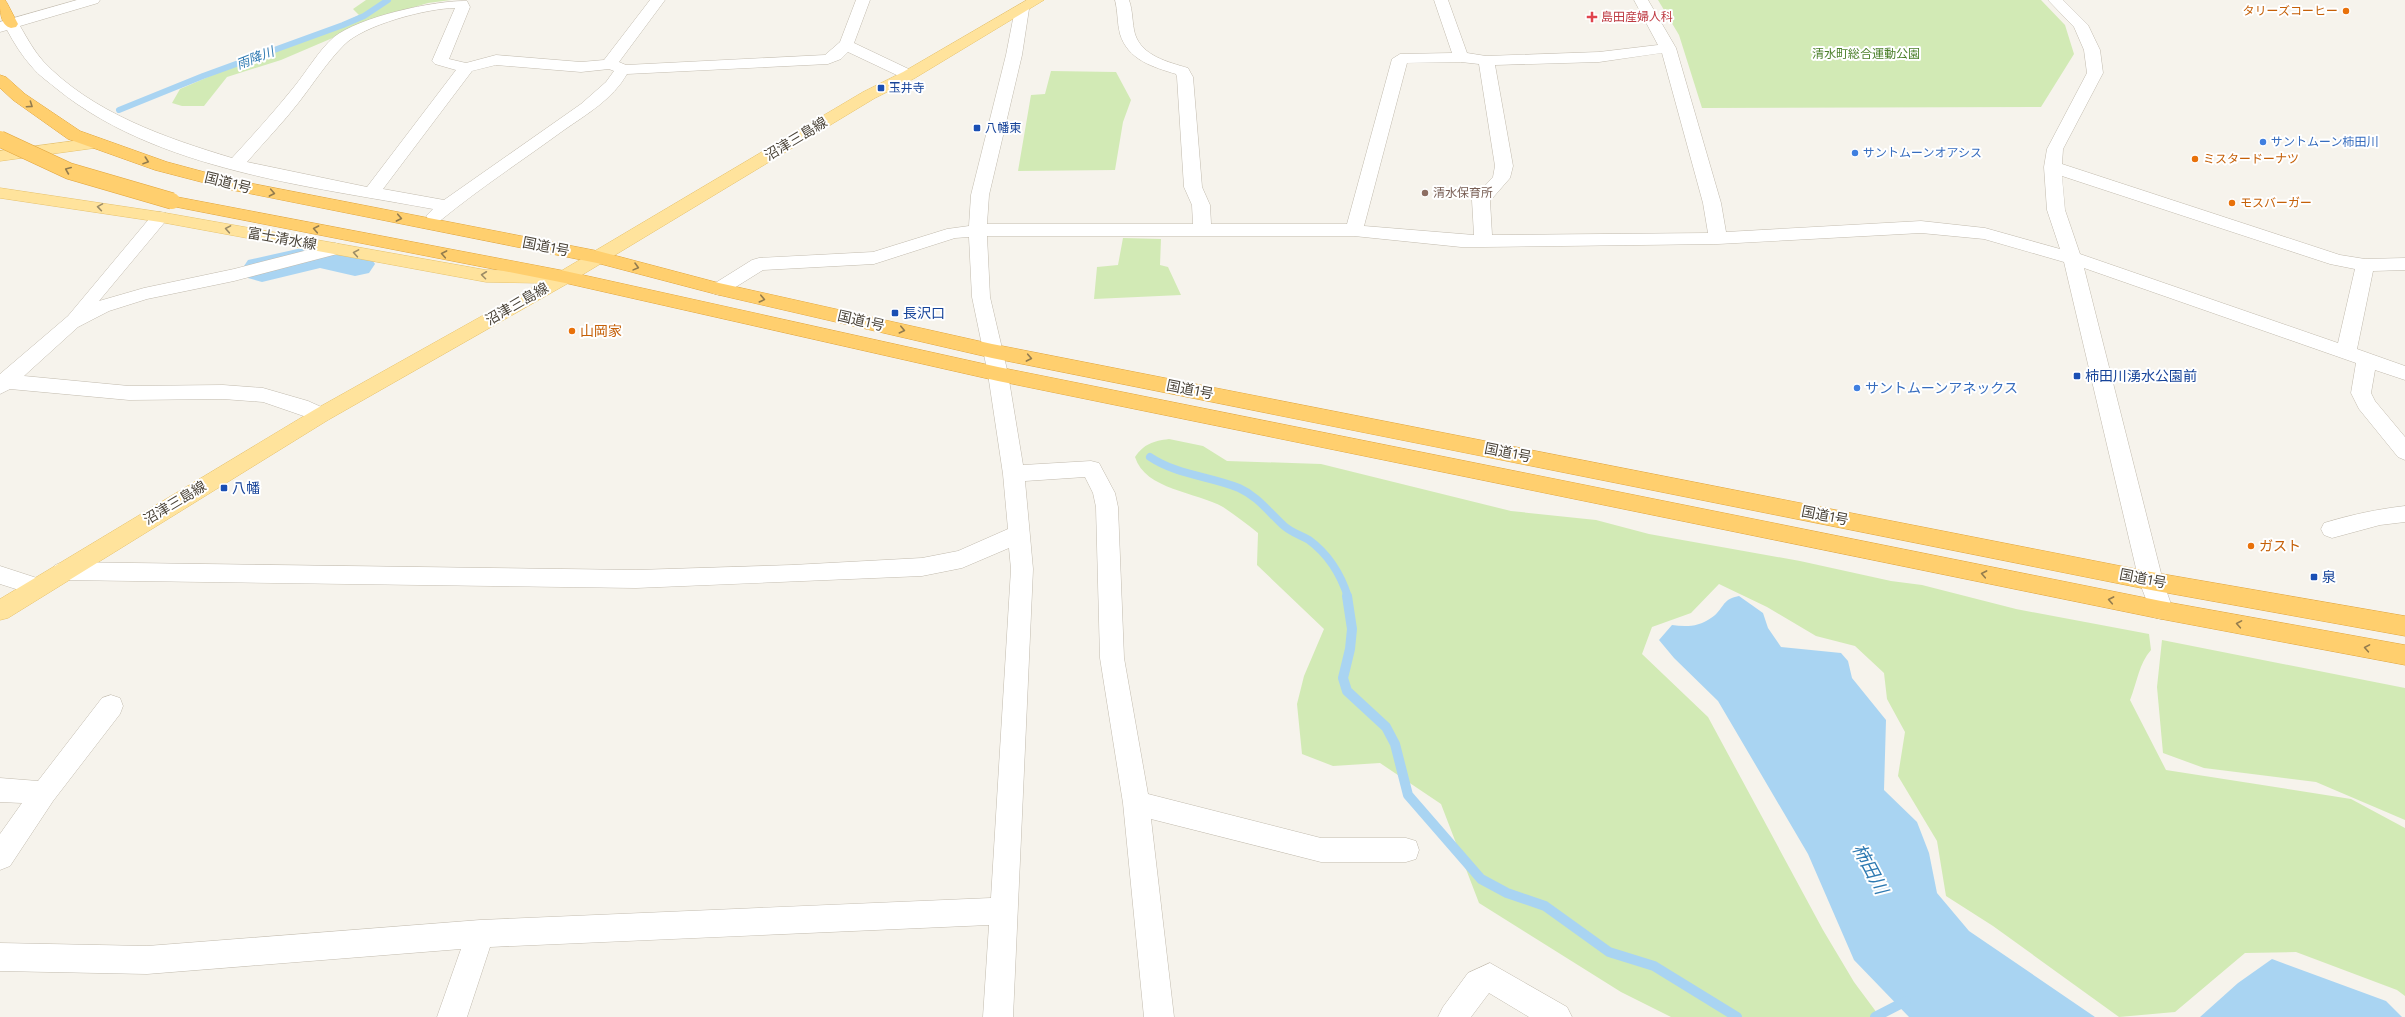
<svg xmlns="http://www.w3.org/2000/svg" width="2405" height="1017" font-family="Figtree,'Noto Sans JP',sans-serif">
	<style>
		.green { fill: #d2eab5 }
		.water { fill: #a9d4f2 }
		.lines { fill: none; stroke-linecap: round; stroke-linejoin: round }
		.stream-far2 { stroke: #a9d4f2; stroke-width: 6 }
		.stream-far1 { stroke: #a9d4f2; stroke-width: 8 }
		.stream { stroke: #a9d4f2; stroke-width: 10 }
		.river { fill: #a9d4f2; fill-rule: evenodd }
		.minor-casing { stroke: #c2bbae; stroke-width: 1 }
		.major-casing { stroke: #e6c16a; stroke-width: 1 }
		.highway-casing { stroke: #e0a43c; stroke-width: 1 }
		.minor { fill: #fff; fill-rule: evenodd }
		.major { fill: #ffe39c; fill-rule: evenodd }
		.highway { fill: #ffcf6e; fill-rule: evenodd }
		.highway-bridge-casing { stroke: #e0a43c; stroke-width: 17; stroke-linecap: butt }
		.highway-bridge { stroke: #ffcf6e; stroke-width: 16 }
		.oneway { stroke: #937c4e }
		.oneway2 { stroke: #9c8c66 }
		.food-dot { fill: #e8710a; stroke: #fff; stroke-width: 1.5 }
		.health-dot { fill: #e0444e; stroke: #fff; stroke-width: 1.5 }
		.transit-dot { fill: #1a4fb4; stroke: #fff; stroke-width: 1.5 }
		.shop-dot { fill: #3f7fe0; stroke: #fff; stroke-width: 1.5 }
		.education-dot { fill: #8d6e63; stroke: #fff; stroke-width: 1.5 }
		.labels { text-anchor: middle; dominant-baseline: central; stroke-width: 4; stroke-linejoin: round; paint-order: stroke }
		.far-food-label { font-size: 12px; fill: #c56008; stroke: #fff; text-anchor: start }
		.far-health-label { font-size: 12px; fill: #be3a42; stroke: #fff; text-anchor: start }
		.far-park-label { font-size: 12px; fill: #4a7f2a; stroke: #fff }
		.far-transit-label { font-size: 12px; fill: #164399; stroke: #fff; text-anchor: start }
		.far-shop-label { font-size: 12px; fill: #366cbe; stroke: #fff; text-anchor: start }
		.far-education-label { font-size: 12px; fill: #785e54; stroke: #fff; text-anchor: start }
		.far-water-label { font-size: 13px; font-style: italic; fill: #2e7ab2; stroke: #fff }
		.street-label { font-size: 14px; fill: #4b4439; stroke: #fff }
		.transit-label { font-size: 14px; fill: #164399; stroke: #fff; text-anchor: start }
		.food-label { font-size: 14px; fill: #c56008; stroke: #fff; text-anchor: start }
		.shop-label { font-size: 14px; fill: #366cbe; stroke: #fff; text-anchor: start }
		.near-water-label { font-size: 18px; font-style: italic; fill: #2e7ab2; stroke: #fff }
	</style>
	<rect width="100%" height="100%" fill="#f6f3ec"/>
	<!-- green -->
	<path class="green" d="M366,0h85l-23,3 -44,13 -103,44 -54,17 -23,29h-22l-10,-3 8,-14 63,-27 75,-26 41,-21 -6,-6z
		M1658,0h383l24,25 9,29 -33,53 -339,1 -23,-73z
		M1051,71l65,1 15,28 -8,22 -8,48 -97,1 13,-76 14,-1z
		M1123,238l38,1 -1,26 8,2 13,28 -87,4 3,-32 21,-2z
		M1169,439l34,7 24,15 94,3 190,47 85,9 53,14 151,27 91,20 31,4 94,24 133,25 2,16c-12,13 -14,33 -21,50l36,70 185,29 54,29v168l-8,-6 -101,-38 -51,1 -70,59 -56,5 -126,-91 -47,-30 -9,-55 -39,-65 7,-44 -18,-33 -3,-26 -29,-27 -39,-10 -49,-29 -48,-23 -28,29 -39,14 -10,27 66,63 115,213 31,52 26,35h-209l-50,-25 -142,-89 -38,-99 -61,-41 -47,3 -31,-12 -5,-50 7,-28 20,-47 -67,-64 1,-32c-11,-9 -23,-18 -35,-26 -26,-15 -78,-17 -88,-50 9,-13 18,-16 34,-18z
		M2162,640l243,48v132l-89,-38 -112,-14 -41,-15 -6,-66z"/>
	<!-- water -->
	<path class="water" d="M1739,596l24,17 5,15 13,19 60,6 7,8 4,17 34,42 -2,70 33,32 12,31 8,40 32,38 126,86h-186l-55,-57 -46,-106 -90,-153 -44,-43 -15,-18 13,-15c13,2 27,2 39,-7 13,-8 10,-19 28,-22z
		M2272,959l114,42 16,16h-202l38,-34z"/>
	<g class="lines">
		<!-- stream-far2 -->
		<path class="stream-far2" d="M119,110l84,-34 140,-51 21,-9 24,-16"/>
		<!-- stream-far1 -->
		<path class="stream-far1" d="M1150,457c27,18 59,19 89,31 18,8 29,23 44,37 7,7 17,10 26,15 19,14 32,35 39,57"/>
		<!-- stream -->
		<path class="stream" d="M1347,596l5,33 -2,20 -7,29 4,13 39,36 9,17 13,51 73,84 26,14 38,13 64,46 45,14 83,51
			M1875,1017l31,-16"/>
		<!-- river -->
		<path class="river" d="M320,244l49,11 6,9 -6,9 -14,3 -35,-8 -58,14 -14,-4 -6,-9 6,-9z"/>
		<defs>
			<path id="minor" d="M77,0h23l-2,3 -78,23c7,12 14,25 23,35 49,52 123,77 189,97 21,-23 42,-46 62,-71 13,-16 25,-37 40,-50 25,-20 101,-37 133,-36l3,6 -21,52 17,4 30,-8 85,7 23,-2 46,-60h15l-46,62 7,3 199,-10 15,-13 16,-42h14l-16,43 61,29 2,3 -8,5 -6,-2 -55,-26 -7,7 -13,5 -201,10c-14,25 -40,40 -63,56 -41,30 -84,58 -123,90h-12l-3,-4 7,-7c-124,-23 -276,-39 -376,-120 -8,-7 -18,-13 -25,-22 -10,-11 -18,-24 -25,-37l-7,2v-10zM455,8l-23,53 3,3 21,6 -89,117 -120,-25c17,-20 36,-39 52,-60 14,-18 28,-40 45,-57 19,-20 84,-37 111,-37zM496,65l85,7 28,-3 5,2 -8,11 -25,22 -137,96 -61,-11 89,-118z
				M1115,0h14c4,11 3,23 6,34 7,22 33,28 53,34l5,9 9,110 8,18 1,19h136l45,-165 8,-5 52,-1 -18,-53h14l19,53 19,3 113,-4 59,-7 -24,-45h14l28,48 45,155 5,29 195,-11 64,7 75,21 -13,-39 -3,-43 3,-18 40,-76 -3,-23 -10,-23 -26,-27h15l25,25 12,25 3,23 -40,76 -1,15 278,91 25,4 40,-1v12l-32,1 -16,78 48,17v14l-30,-10 -4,23 4,8 30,36v23l-7,-3 -39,-48 -8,-16 5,-30 -272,-95 79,313 10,29 -4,7 -8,2 -8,-2 -14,-36 -75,-319 -80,-23 -63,-6 -203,11 -235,3h-22l-107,-11h-367l3,61 18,77 15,91 68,-4 8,2 16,30 3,14 6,151 24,136 173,44h85l10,3 3,9 -3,9 -10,3h-85l-170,-43 23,198h-30l-21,-214 -23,-145 -4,-151 -3,-14 -8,-16 -60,4 8,88 -20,448h-30l6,-92 -499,22 -23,70h-30l24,-68 -314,25 -147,-3v-28l147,3 333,-26 511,-22 20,-329 -2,-21 -47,20 -40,8 -286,12 -573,-8 -8,-3 -3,-6 3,-6 8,-3 573,8 156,-5 130,-7 36,-7 50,-22 -5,-55 -15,-100 -16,-77 -3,-60 -14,1 -81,26 -111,6 -37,23 -7,2 -7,-2 -2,-4 2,-4 40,-25 7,-2 114,-6 74,-23 22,-3 2,-31 35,-140 9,-46 7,-4 7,4 -7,46 -33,140 -2,29h206l-1,-19 -8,-18 -7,-110 -1,-3c-23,-7 -48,-14 -56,-40 -3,-11 -2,-23 -5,-34zM1662,53l41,150 5,30 -216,2 -2,-34 20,-23 3,-12 -18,-101 104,-3zM1461,62l18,2 16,102 -2,11 -21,23 2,35 -110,-9 43,-163zM2062,176l268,88 25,5 -17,74 -258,-89 -15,-44z
				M160,212l6,1 3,4 -70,84 45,-13 90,-19 101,-26 6,2 3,4 -3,4 -107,28 -87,18 -38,12 -31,16 -54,49 105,10 94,-1 40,3 45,13 20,9 3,5 -3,5 -7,2 -58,-20 -40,-3 -94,1 -119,-11 -10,5v-20l68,-58 86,-103z
				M2405,506v16l-25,3 -48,13 -8,-3 -3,-6 3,-6c26,-8 54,-14 81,-17z
				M0,566l46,15 4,6 -4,6 -8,3 -38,-12z
				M111,695l9,3 3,8 -3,8 -67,87 -43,65 -10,4v-36l22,-31 -22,-1v-24l38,3 64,-83z
				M1490,963l77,44 5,10h-43l-40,-24 -18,24h-33l5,-10 25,-34z"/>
			<path id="major" d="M1027,0h17l-129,78 -40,20 -303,183 -244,139 -320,198 -8,2v-21l314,-189 227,-127 -55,-1 -326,-60 -160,-24v-10l160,24 326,58 75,1 302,-179 40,-20z
				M96,138l6,1 2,4 -2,4 -102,14v-10z"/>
			<path id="highway" d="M0,0h5l2,3 11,21 -2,3 -5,1c-11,-3 -11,-17 -11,-28z
				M0,75l6,2 19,17 55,37 87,31 67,18 364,71 121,32 273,61 1159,228 254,44v20l-254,-46 -1159,-232 -273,-63 -122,-32 -365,-73 -77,-20 -87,-31 -55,-39 -13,-12z
				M172,196l393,75 433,96 1163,234 244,44v20l-244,-46 -1163,-238 -433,-98 -399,-78 -3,-4 3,-4z"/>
		</defs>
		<!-- minor casing -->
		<use href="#minor" class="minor-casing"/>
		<!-- major casing -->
		<use href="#major" class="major-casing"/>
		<!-- highway casing -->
		<use href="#highway" class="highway-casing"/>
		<!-- minor -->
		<use href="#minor" class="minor"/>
		<!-- major -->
		<use href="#major" class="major"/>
		<!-- highway -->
		<use href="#highway" class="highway"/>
		<defs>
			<path id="highway-bridge" d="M0,139l69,32 103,30"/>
		</defs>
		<!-- highway-bridge casing -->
		<use href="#highway-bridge" class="highway-bridge-casing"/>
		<!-- highway-bridge -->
		<use href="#highway-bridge" class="highway-bridge"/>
	</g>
	<!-- one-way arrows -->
	<defs><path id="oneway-chevron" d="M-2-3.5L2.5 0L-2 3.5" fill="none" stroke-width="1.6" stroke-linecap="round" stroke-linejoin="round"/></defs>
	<g class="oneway">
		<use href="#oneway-chevron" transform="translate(30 105) rotate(34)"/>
		<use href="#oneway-chevron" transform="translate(146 161) rotate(19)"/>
		<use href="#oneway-chevron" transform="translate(68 170) rotate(-157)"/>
		<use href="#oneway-chevron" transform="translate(272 193) rotate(11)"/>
		<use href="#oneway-chevron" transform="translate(399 218) rotate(11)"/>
		<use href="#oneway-chevron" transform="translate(316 229) rotate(-169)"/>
		<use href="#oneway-chevron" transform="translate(444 254) rotate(-169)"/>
		<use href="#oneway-chevron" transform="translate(636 267) rotate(15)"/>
		<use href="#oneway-chevron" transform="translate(762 299) rotate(13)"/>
		<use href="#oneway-chevron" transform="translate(902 330) rotate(13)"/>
		<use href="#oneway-chevron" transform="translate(1029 358) rotate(11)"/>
		<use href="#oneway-chevron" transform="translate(1984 574) rotate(-169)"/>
		<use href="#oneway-chevron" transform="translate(2111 600) rotate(-169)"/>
		<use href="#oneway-chevron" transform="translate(2239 624) rotate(-170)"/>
		<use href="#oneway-chevron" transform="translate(2367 648) rotate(-170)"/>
	</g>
	<g class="oneway2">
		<use href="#oneway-chevron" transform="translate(100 207) rotate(-171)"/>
		<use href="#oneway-chevron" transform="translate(228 229) rotate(-170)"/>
		<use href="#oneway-chevron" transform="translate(356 253) rotate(-170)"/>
		<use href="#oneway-chevron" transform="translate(484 275) rotate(-173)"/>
	</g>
	<!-- markers -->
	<g class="food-dot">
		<circle cx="2346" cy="11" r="4"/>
		<circle cx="2195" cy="159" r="4"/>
		<circle cx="2232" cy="203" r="4"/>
		<circle cx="572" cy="331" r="4"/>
		<circle cx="2251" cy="546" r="4"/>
	</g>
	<path class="health-dot" d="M1590 11h4v4h4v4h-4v4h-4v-4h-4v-4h4z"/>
	<g class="transit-dot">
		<rect x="877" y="84" width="8" height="8" rx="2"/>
		<rect x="973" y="124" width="8" height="8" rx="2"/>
		<rect x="891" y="309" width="8" height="8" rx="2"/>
		<rect x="2073" y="372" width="8" height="8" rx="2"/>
		<rect x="220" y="484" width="8" height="8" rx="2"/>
		<rect x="2310" y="573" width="8" height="8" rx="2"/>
	</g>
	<g class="shop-dot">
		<circle cx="2263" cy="142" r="4"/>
		<circle cx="1855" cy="153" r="4"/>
		<circle cx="1857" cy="388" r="4"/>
	</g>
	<circle class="education-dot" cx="1425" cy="193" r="4"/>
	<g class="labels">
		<!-- far-food labels -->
		<g class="far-food-label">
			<text x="2338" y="11" text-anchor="end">タリーズコーヒー</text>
			<text x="2203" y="159">ミスタードーナツ</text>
			<text x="2240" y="203">モスバーガー</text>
		</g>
		<!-- far-health labels -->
		<g class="far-health-label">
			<text x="1601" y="17">島田産婦人科</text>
		</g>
		<!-- far-park labels -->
		<g class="far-park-label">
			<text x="1866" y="54">清水町総合運動公園</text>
		</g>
		<!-- far-transit labels -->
		<g class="far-transit-label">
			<text x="889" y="88">玉井寺</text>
			<text x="985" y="128">八幡東</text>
		</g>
		<!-- far-shop labels -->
		<g class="far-shop-label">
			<text x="2271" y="142">サントムーン柿田川</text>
			<text x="1863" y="153">サントムーンオアシス</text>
		</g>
		<!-- far-education labels -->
		<g class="far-education-label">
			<text x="1433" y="193">清水保育所</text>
		</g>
		<!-- far-water labels -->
		<g class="far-water-label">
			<text transform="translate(255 58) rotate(-21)">雨降川</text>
		</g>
		<!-- street labels -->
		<g class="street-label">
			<text transform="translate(796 139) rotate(-31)">沼津三島線</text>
			<text transform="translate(228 183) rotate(14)">国道1号</text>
			<text transform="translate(282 239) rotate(10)">富士清水線</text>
			<text transform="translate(546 247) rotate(11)">国道1号</text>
			<text transform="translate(517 304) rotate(-30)">沼津三島線</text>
			<text transform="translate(861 321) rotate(13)">国道1号</text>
			<text transform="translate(1190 390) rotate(11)">国道1号</text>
			<text transform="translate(1508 453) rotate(11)">国道1号</text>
			<text transform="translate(175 503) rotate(-31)">沼津三島線</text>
			<text transform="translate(1825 516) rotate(11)">国道1号</text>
			<text transform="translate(2143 579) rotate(11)">国道1号</text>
		</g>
		<!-- transit labels -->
		<g class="transit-label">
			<text x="903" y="313">長沢口</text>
			<text x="2085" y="376">柿田川湧水公園前</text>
			<text x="232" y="488">八幡</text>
			<text x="2322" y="577">泉</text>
		</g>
		<!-- food labels -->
		<g class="food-label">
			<text x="580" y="331">山岡家</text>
			<text x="2259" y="546">ガスト</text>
		</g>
		<!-- shop labels -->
		<g class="shop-label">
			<text x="1865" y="388">サントムーンアネックス</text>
		</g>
		<!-- near-water labels -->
		<g class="near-water-label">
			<text transform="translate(1870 869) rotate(62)">柿田川</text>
		</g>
	</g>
</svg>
